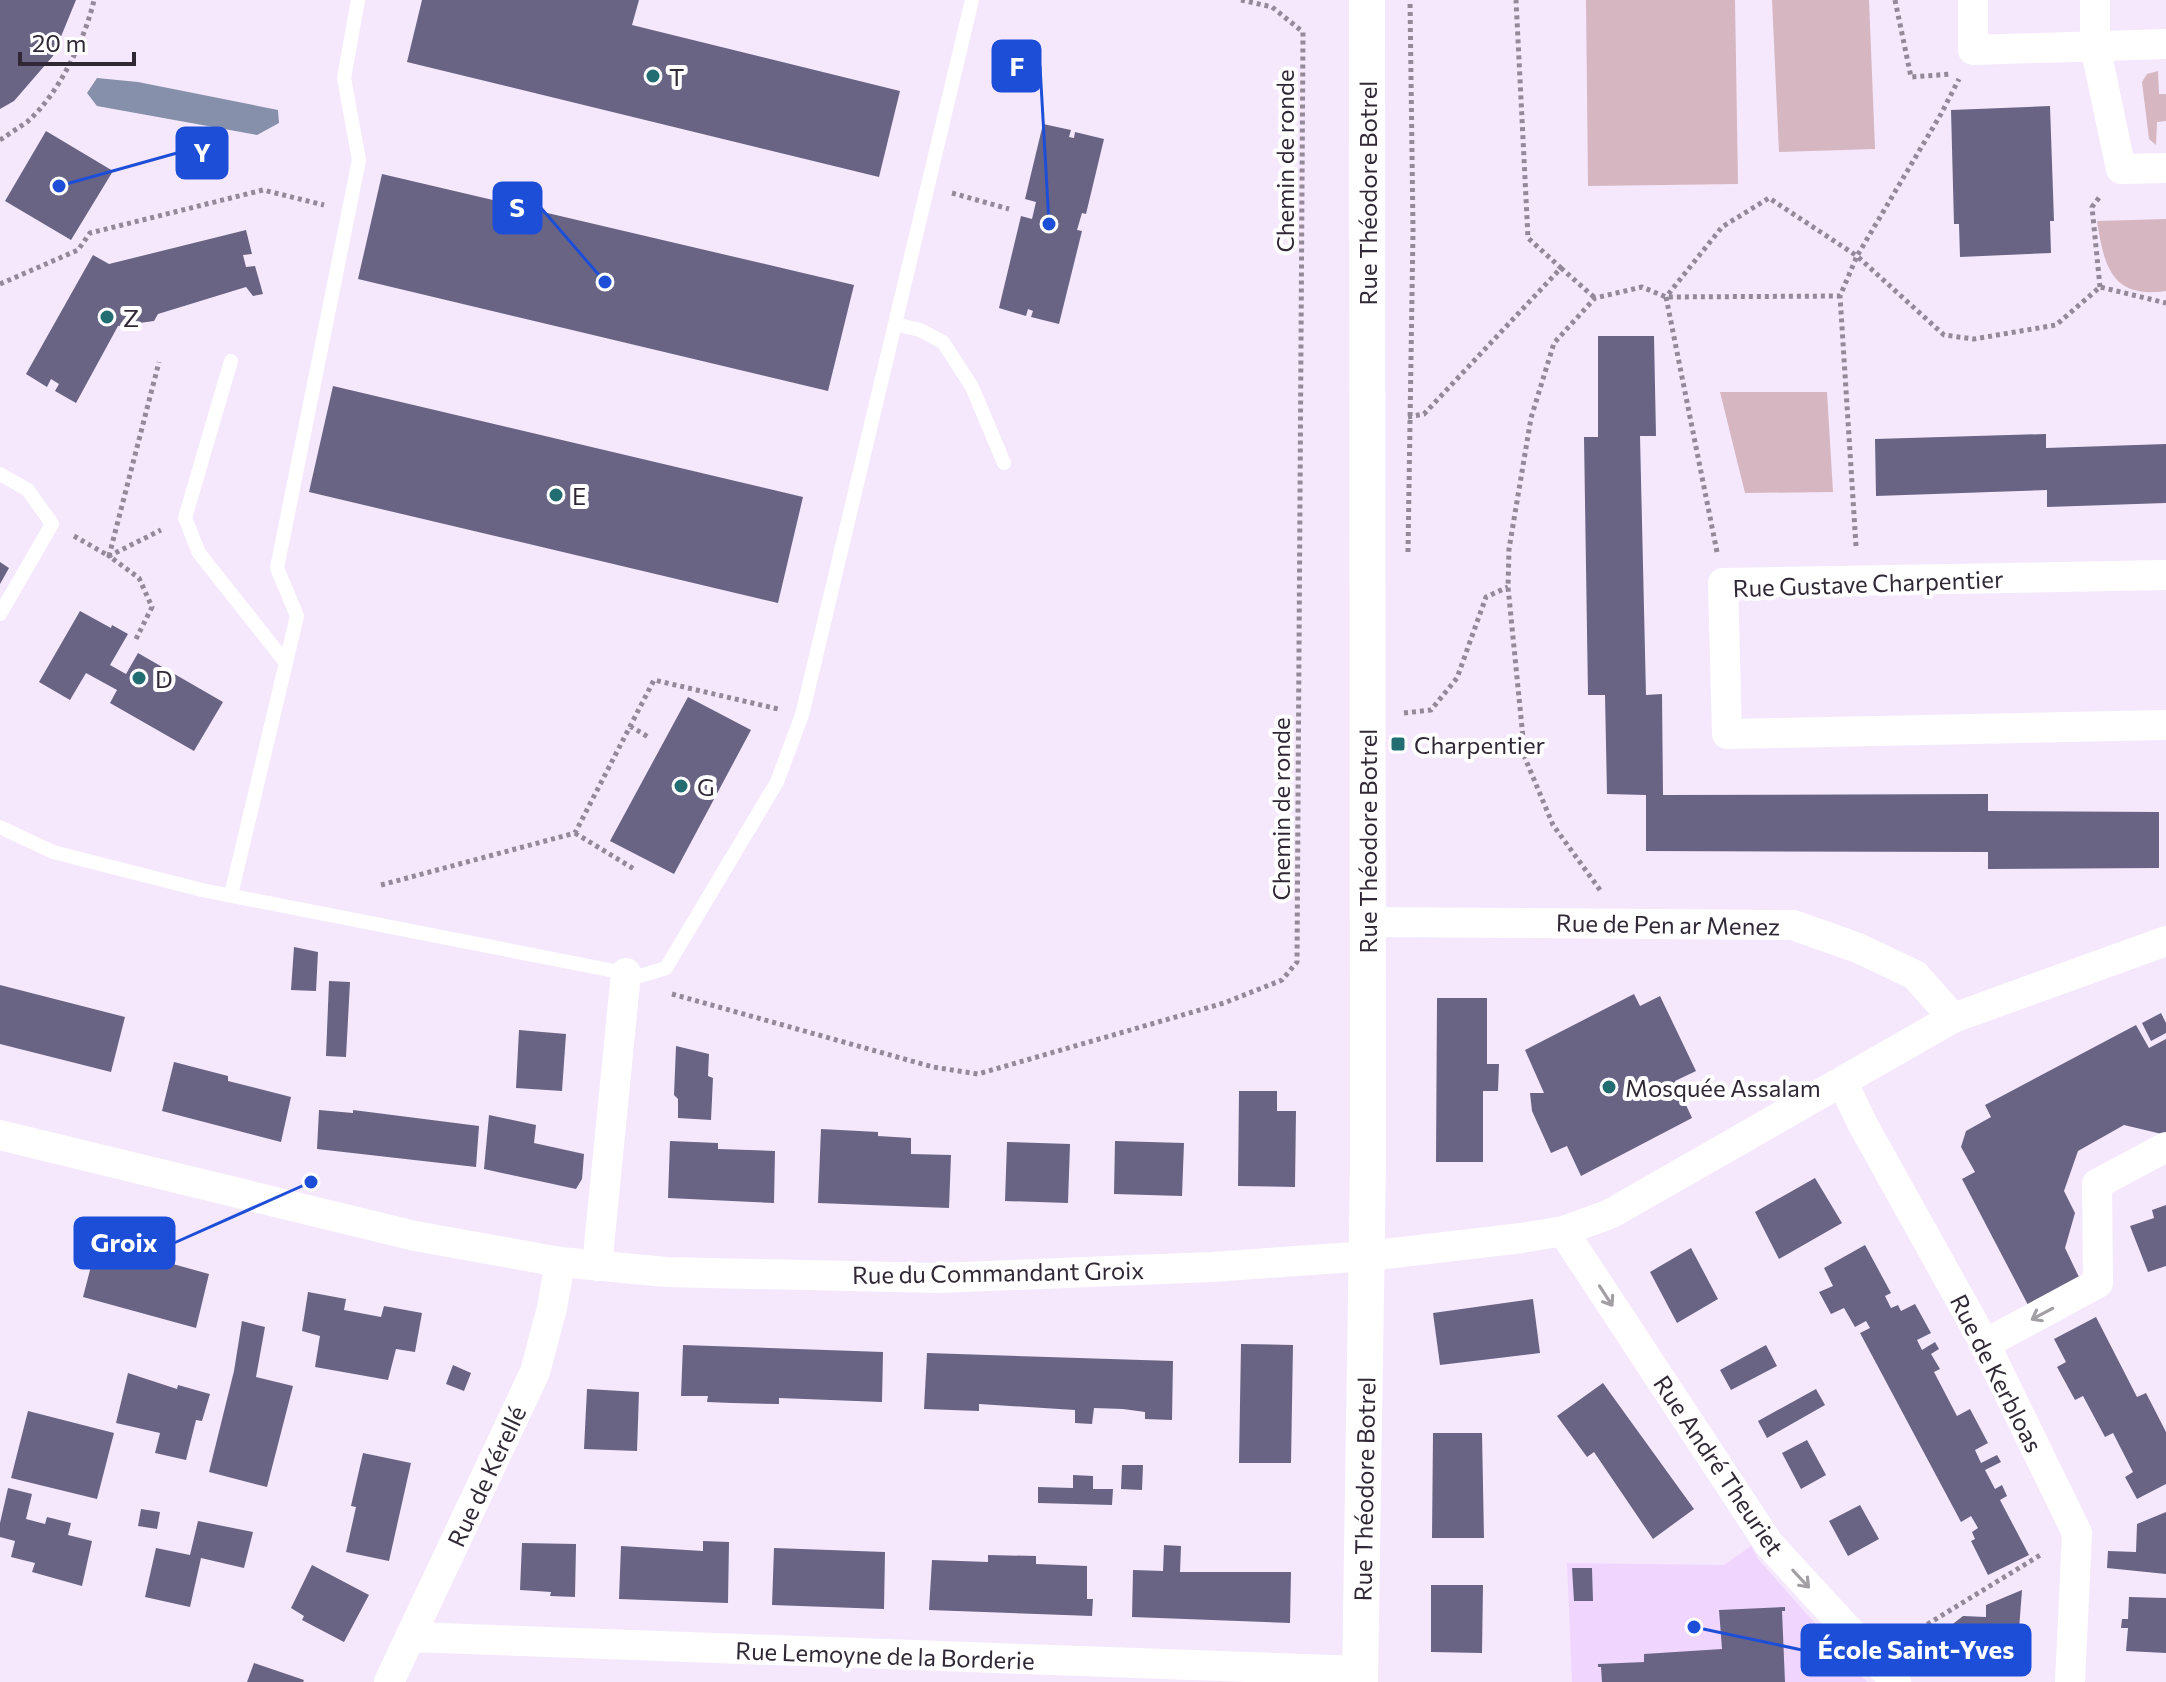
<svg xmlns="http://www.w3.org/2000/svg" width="2166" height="1682" font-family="Commissioner,sans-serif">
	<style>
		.built { fill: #f0d6fe }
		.green { fill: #d6b6c0 }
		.water { fill: #8690aa }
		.building { fill: #696484 }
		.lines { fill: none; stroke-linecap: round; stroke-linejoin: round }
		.path { stroke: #938999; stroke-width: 5; stroke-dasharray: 4 4; stroke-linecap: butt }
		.service { stroke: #fff; stroke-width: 14 }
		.minor { stroke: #fff; stroke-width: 30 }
		.tertiary { stroke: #fff; stroke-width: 36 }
		.oneway { stroke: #a29ea4 }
		.poi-dot { fill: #216d72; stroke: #fff; stroke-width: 3 }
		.labels { text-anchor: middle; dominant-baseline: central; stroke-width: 8; stroke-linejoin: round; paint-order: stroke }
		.poi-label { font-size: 24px; fill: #302835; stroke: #fff; text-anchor: start }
		.street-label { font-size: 24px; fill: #302835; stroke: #fff }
		.leader { fill: none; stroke: #1d4ed8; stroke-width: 3 }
		.callout-dot { fill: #1d4ed8; stroke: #fff; stroke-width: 3 }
		.callout { fill: #1d4ed8; stroke: #1d4ed8; stroke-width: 3 }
		.callout-label { font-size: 26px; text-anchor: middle; font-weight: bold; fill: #fff }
	</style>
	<rect width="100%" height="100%" fill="#f5e8fc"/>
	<!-- built -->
	<path class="built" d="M1751,1546l7,13 109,123h-295l-5,-119 157,2z"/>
	<!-- green -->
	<path class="green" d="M1586,0h149l3,184 -150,2z
		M1772,0h97l6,149 -96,3z
		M2158,71l1,23h7v27l-9,1 -1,23 -7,-6 -7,-57 5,-8z
		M2166,219v72c-55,8 -62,-26 -69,-70z
		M1720,392h107l6,100 -88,1z"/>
	<!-- water -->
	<path class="water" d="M97,78l41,4 140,28 1,13 -22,12 -160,-29 -10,-13z"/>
	<!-- building -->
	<path class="building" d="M0,0h76l-23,56 -39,45 -14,8z
		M422,0h217l-7,25 268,66 -21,86 -472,-115z
		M2050,106l4,115h-4l1,32 -91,4 -1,-33h-5l-3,-114z
		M1043,124l28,6 -2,7 5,1 1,-6 29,7 -18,75 -4,-1 -5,17 5,1 -23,93 -28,-7 2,-6 -5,-2 -2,7 -27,-8 22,-92 11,3 4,-17 -11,-3z
		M46,131l67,40 -42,69 -66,-39z
		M382,174l472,111 -26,106 -470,-112z
		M246,230l6,24 -9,1 3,12 9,-1 8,28 -10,2 -7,-9 -88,27 -4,7 -36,5 -42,77 -21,-12 4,-7 -8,-5 -4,8 -21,-13 67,-119 16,9z
		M1598,336h56l2,100h-16l6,259 16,-1 1,101 325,-1v17l171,1v56l-171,1v-17l-342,-1v-56l-39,-1 -2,-99h-17l-4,-258h14z
		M333,386l470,111 -25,106 -469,-111z
		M2046,434v14l120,-4v59l-119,4v-17l-171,6 -1,-57z
		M0,562l9,6 -9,16z
		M80,611l31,17 1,-3 16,9 -18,31 16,9 12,-21 85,49 -29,49 -84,-48 7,-13 -31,-17 -16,27 -31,-18z
		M688,697l63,33 -77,144 -64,-33z
		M294,947l24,5 -2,39 -25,-1z
		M329,981l21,1 -4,75 -20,-1z
		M0,985l125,32 -14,55 -111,-28z
		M1634,994l6,12 20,-10 36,75 -21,10 17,37 -111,58 -14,-30 -16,7 -19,-42 -2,-18h14l-19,-43z
		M1437,998h50v66h12l-1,27h-15v71h-47z
		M2161,1013l5,10v10l-15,8 -9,-18z
		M2136,1025l13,23 17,-9v96l-42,-10 -46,26 -14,40 11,22 -10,35 14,29 -51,28 -66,-126 13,-7 -14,-25 5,-16 25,-14 -6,-12z
		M519,1030l47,4 -4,57 -46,-3z
		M676,1046l33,8 -1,22 5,2 -2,42 -33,-2v-19l-4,-4z
		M174,1062l54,14v5l63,16 -10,45 -119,-31z
		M1239,1091h38v20h19l-1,76 -57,-1z
		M319,1110l34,3v-3l126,16 -3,41 -159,-18z
		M489,1115l47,10 -2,18 50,11 -2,25 -6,10 -92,-20z
		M821,1129l57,3v4l33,2v16l40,1 -2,53 -131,-5z
		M670,1141l48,2v6l57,2 -1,52 -106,-5z
		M1115,1141l69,2 -2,53 -68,-2z
		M1007,1142l63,2 -2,59 -63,-2z
		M1815,1178l27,45 -63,36 -24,-47z
		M2166,1205v61l-18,6 -18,-46 24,-8 -2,-8z
		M97,1243l112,31 -13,54 -113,-31z
		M1865,1245l26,48 -6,3 6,12 7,-3 3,6 14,-7 16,29 -14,7 5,10 13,-8 4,7 -8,5 9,15 -6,3 23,44 13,-7 18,34 -13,7 6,13 16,-8 4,7 -16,8 10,19 7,-4 5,11 -7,4 29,55 -41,20 -17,-34 4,-2 -3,-7 6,-4 -7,-12 -10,6 -101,-189 10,-5 -4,-7 -11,6 -11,-19 -13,6 -12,-22 14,-6 -9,-18z
		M1691,1248l27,51 -41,24 -27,-51z
		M308,1292l38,7 -2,11 37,7 3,-11 38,7 -7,39 -19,-3 -8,31 -73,-13 5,-31 -18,-5z
		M1533,1299l7,54 -100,12 -7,-52z
		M2096,1317l41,80 9,-4 20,39v52l-29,15 -12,-22 8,-5 -20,-39 -8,4 -22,-41 -8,4 -18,-33 9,-5 -12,-23z
		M242,1321l23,6 -9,50 37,9 -26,101 -58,-15 25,-101z
		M1241,1344l52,1 -2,118h-52z
		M683,1345l200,7 -1,50 -103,-4v6l-47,-1 -25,-1 1,-6h-27z
		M1766,1345l11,21 -46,24 -11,-20z
		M927,1353l246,8 -1,59 -27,-1v-7l-22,-3 -29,-1 -2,16 -17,-1v-13l-96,-6v7l-55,-2z
		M453,1365l18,8 -7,18 -18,-7z
		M128,1373l49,16 1,-4 32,9 -8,27 -6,-1 -10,40 -31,-7 5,-20 -44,-10z
		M1603,1383l91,126 -41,30 -59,-87 -7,5 -30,-41z
		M587,1389l52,3 -2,59 -53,-2z
		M1816,1389l9,16 -58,33 -9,-17z
		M28,1411l86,22 -17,66 -86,-21z
		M1433,1433h49l2,105h-52z
		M1807,1440l19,35 -25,14 -19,-36z
		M363,1453l48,10 -22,98 -43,-9 10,-45 -5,-1z
		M1122,1465h21l-1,25 -21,-1z
		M1073,1475l20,1v13h20l-1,16 -74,-2v-16l35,1z
		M8,1488l24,6 -6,25 19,5 2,-7 24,6 -3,12 24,6 -10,45 -50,-14 3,-9 -24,-6 4,-16 -15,-4v-14z
		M1860,1505l19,34 -31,17 -19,-35z
		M141,1509l19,3 -3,17 -19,-3z
		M2166,1512v62l-59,-6 1,-17 28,1 1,-28z
		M198,1521l55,11 -9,36 -43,-10 -11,49 -45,-10 11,-49 34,7z
		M703,1541l26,1 -1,61 -109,-4 2,-53 82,5z
		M522,1543l54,1 -1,53 -25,-1 1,-4 -31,-2z
		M1164,1545l17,1 -1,26h111l-1,51 -158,-6 1,-47 30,1z
		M774,1548l111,4 -1,57 -112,-4z
		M988,1555l48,1v8l51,2v33h6l-1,17 -163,-6 3,-50 56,2z
		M312,1565l57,30 -25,47 -42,-22 2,-4 -13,-8z
		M1572,1568h20l1,33h-19z
		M1431,1585h52l-1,68 -51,-1z
		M2022,1590l-6,80 -69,-5 2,-38 14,-11 23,1v-12z
		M2129,1597l37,1v55l-40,-2 2,-23h-7l1,-9h6z
		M1785,1607v4h-3l3,71h-183l-1,-15h-3v-3l46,-2v-8l78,-5 -3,-39z
		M254,1663l50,17 -1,2h-56z"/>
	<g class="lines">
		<!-- path -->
		<path class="path" d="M1895,0l16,77 41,-3
			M0,140c9,-6 18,-12 27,-18 31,-27 58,-82 67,-122
			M952,193l57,16
			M1561,268l34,30
			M0,284l78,-34 12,-17 173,-43 61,15
			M2100,287l-8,-80 9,-12
			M1408,417l16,-3 137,-146 -33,-30 -12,-238
			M74,536l35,20 50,-194
			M1856,546l-16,-250 17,-40 87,79 30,4 82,-14 44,-38 66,16
			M1408,552l5,-322 -3,-230
			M1717,552l-51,-255 56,-70 47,-29 88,58 84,-142 18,-35
			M136,639l16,-32 -13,-29 -30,-22 52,-26
			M1404,713l27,-3 26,-32 29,-81 22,-10
			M630,726l20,12
			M575,833l59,36
			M381,885l194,-52 79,-153 124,29
			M1600,890l-47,-65 -28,-67 -17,-171 1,-38 22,-131 23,-75 41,-45 47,-11 24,10 174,-1
			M672,994l261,73 45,7 246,-71 58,-23 15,-18 6,-930 -31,-25 -31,-7
			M1900,1641l142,-87"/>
		<!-- service -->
		<path class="service" d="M895,324l25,6 23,12 29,45 32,76
			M231,361l-46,157 14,35 87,110
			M0,474l28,16 24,34 -52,90
			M0,827l53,25 149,38 438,86 26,-8 111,-186 25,-67 170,-715
			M231,895l66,-279 -20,-48 82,-408 -15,-82 14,-78"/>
		<!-- minor -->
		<path class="minor" d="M1973,0v50l193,-6
			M2095,0v46l26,123 45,-1
			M2166,575l-443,8 4,151 439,-9
			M1367,922l426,3 65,23 57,27 38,43
			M1843,1083l19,40 123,221 92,189 -7,149
			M0,1135l415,101 145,26 106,10 272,6 274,-11 156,-11 154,-18 41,-7 47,-17 343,-196 213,-77
			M1563,1231l206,313 127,138
			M597,1266l29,-293
			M1985,1344l113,-61 -1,-99 69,-37
			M410,1637l950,34
			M389,1682l146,-310 17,-64 8,-46"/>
		<!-- tertiary -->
		<path class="tertiary" d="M1360,1682l8,-518 -1,-1164"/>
	</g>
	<!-- one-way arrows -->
	<defs><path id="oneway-shaft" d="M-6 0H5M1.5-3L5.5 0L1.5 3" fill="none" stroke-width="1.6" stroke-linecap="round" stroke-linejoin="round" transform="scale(2)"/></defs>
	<g class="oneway">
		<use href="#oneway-shaft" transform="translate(1606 1296) rotate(57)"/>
		<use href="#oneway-shaft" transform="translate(2042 1314) rotate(152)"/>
		<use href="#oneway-shaft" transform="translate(1801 1579) rotate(47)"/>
	</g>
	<!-- markers -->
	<g class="poi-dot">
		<circle cx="653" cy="76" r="8"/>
		<circle cx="107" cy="317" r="8"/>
		<circle cx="556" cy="495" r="8"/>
		<circle cx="139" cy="678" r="8"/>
		<rect x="1390" y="736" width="16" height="16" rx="4"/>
		<circle cx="681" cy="786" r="8"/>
		<circle cx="1609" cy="1087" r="8"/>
	</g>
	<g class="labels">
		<!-- poi labels -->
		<g class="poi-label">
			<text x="669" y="76">T</text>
			<text x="123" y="317">Z</text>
			<text x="572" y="495">E</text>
			<text x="155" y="678">D</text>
			<text x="1414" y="744">Charpentier</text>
			<text x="697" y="786">G</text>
			<text x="1625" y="1087">Mosquée Assalam</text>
		</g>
		<!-- street labels -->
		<g class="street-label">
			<text transform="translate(1284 161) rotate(-90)">Chemin de ronde</text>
			<text transform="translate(1367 193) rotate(-90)">Rue Théodore Botrel</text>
			<text transform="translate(1868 583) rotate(-2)">Rue Gustave Charpentier</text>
			<text transform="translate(1280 809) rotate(-90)">Chemin de ronde</text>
			<text transform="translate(1367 841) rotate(-90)">Rue Théodore Botrel</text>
			<text transform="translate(1668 924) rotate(1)">Rue de Pen ar Menez</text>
			<text transform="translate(998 1272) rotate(-1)">Rue du Commandant Groix</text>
			<text transform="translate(1997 1373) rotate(63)">Rue de Kerbloas</text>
			<text transform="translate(1719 1465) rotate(56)">Rue André Theuriet</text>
			<text transform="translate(486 1476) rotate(-65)">Rue de Kérellé</text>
			<text transform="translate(1364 1489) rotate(-89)">Rue Théodore Botrel</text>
			<text transform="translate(885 1655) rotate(2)">Rue Lemoyne de la Borderie</text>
		</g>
	</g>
	<!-- callouts -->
	<path class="leader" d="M1049 224L1040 66M59 186L177 153M605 282L541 208M311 1182L174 1243M1694 1627L1802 1650"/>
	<g class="callout-dot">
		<circle cx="1049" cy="224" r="8"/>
		<circle cx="59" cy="186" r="8"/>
		<circle cx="605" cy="282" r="8"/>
		<circle cx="311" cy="1182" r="8"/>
		<circle cx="1694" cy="1627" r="8"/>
	</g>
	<g class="callout">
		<rect x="993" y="41" width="47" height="50" rx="8"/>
		<rect x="177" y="128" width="50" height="50" rx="8"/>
		<rect x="494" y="183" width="47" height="50" rx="8"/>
		<rect x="75" y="1218" width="99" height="50" rx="8"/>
		<rect x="1802" y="1625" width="228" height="50" rx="8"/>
	</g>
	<g class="callout-label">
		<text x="1017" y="76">F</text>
		<text x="202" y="162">Y</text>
		<text x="517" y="217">S</text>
		<text x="124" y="1252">Groix</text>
		<text x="1916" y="1659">École Saint-Yves</text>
	</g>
	<!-- scale -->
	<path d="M20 52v12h114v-12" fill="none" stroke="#302835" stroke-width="4"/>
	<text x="32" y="52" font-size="24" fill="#302835" stroke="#ffffff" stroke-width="6" paint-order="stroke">20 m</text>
</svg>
